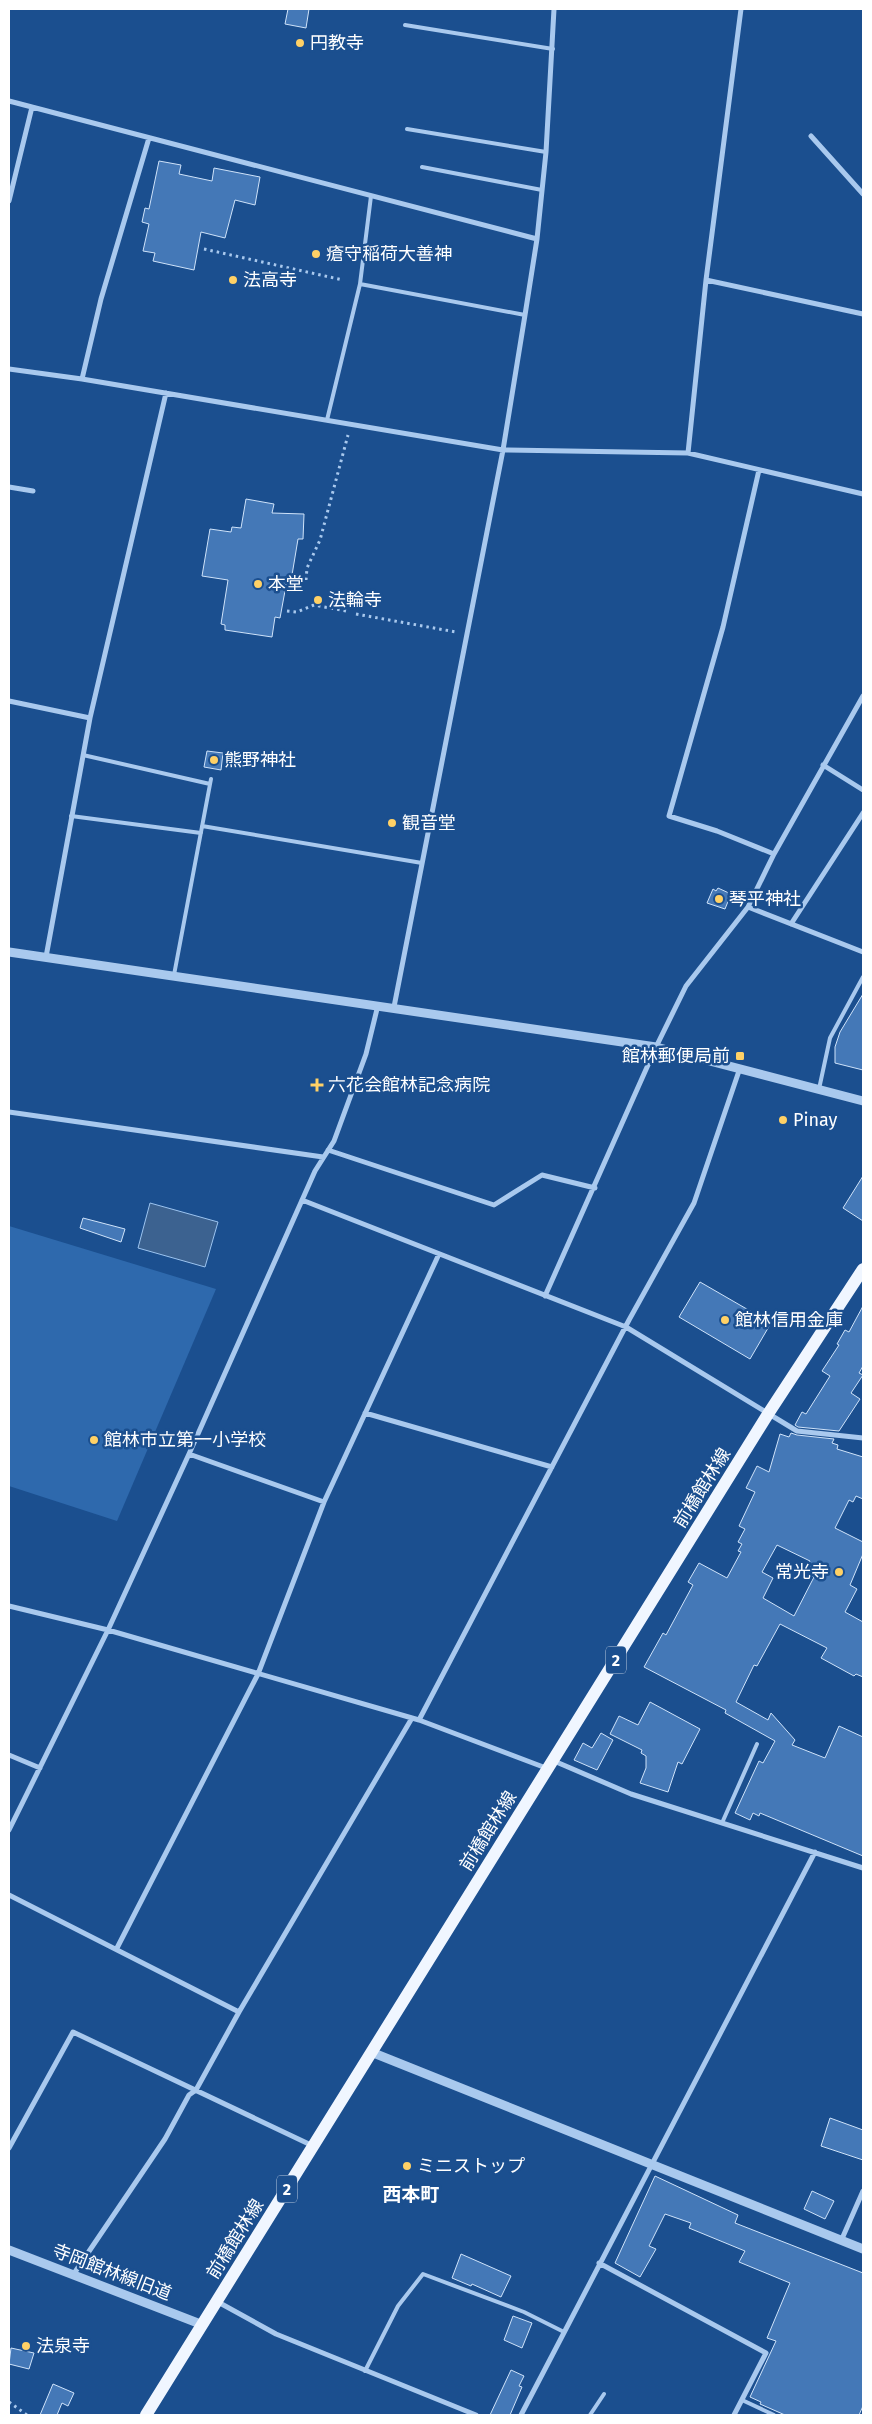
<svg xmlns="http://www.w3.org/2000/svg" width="872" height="2424" font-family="'Fira Sans','Noto Sans JP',sans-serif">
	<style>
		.green { fill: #2e69ad }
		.water { fill: #3c6290; stroke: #9cc4f0 }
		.building { fill: #4478b7; stroke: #cfe3fa; fill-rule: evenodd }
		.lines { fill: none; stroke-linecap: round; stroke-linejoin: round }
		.path { stroke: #a9c9ee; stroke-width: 3; stroke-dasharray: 2.5 4; stroke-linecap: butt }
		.service { stroke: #a9c9ee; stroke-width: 4 }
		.minor { stroke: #a9c9ee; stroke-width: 5 }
		.tertiary { stroke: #a9c9ee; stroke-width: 9 }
		.primary { stroke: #f0f6ff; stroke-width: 12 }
		.poi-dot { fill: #ffd166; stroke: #1b4f8f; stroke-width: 2 }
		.labels { text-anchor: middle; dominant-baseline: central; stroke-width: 5; stroke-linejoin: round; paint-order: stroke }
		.shield { fill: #1b4f8f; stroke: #bbcadd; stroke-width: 1 }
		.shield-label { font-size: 16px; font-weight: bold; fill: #fff }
		.poi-label { font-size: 18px; fill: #fff; stroke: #1b4f8f; text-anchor: start }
		.street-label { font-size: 18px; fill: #fff; stroke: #1b4f8f }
		.neighbourhood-label { font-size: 19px; font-weight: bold; fill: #fff; stroke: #1b4f8f }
	</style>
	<rect width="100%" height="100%" fill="#1b4f8f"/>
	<!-- green -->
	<path class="green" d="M9,1226l207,63 -99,232 -108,-35z"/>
	<!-- water -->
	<path class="water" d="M150,1203l68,19 -13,45 -67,-19z"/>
	<!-- building -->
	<path class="building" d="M288,9h21l-3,19 -21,-4z
		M159,161l22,4 -2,9 33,7 2,-13 46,9 -5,28 -20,-5 -10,38 -24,-6 -7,38 -41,-9 2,-8 -12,-2 6,-27 -7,-2 3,-14 4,1z
		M246,499l28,5 -2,9 32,1 -1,25h-5l-7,42 -4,-1 -7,38 -5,-1 -3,20 -47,-7v-5l-4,-1 7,-44 -26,-4 8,-47 21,3 1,-5 9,1z
		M207,751l16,2 -2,17 -17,-3z
		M718,888l13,6 -6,15 -18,-6 6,-14 3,2z
		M863,994v76l-28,-7v-16l5,-15z
		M863,1176v45l-20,-13z
		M83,1218l42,11 -4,13 -41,-14z
		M700,1282l71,41 -21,36 -71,-42z
		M863,1306v60l-4,7 4,2 -12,18 9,6 -21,32 -41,-4 -3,-2 7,-13 4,2 24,-38 -8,-5 17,-26 -2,-1 8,-14 4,2z
		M791,1433l6,2 37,4 -2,4 6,2 -1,4 26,8v42l-7,-3 -3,6 -4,-2 -14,28 28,14v12l-13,31 7,4 -12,23 18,10v55l-7,-3 -2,2 -33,-18 6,-10 -47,-24 -23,42 -3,-1 -18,37 32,18 3,-7 24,27 -3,5 33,13 14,-32 24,11v119l-103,-43 -1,3 -6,-3 -3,7 -15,-7 24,-52 4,2 12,-22 -50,-28 1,-3 -82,-43 19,-34 3,2 27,-50 -5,-3 11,-19 28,15 14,-26 -3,-1 4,-7 -4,-2 7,-13 -6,-3 16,-34 -9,-4 11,-22 12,6 11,-38 9,3zM777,1545l33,16 -6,12 10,4 -20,39 -31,-18 10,-20 -11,-6z
		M650,1702l50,27 -18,35 -4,-2 -10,30 -28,-9 6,-15v-12l-5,-3 1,-3 -32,-16 9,-18 19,9z
		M601,1733l12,7 -16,30 -23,-10 9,-17 9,5z
		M830,2118l33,12v30l-42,-14z
		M655,2176l83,39 -3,8 128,50v133l-4,9h-74l-25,-11 1,-2 -11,-5 26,-56 -9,-3 23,-55 -51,-21 6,-11 -56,-23 2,-5 -26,-9 -16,32 7,3 -16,28 -25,-14z
		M812,2191l22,10 -9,18 -21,-10z
		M461,2254l50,22 -10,21 -29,-13 -1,2 -19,-8z
		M513,2316l19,7 -10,25 -18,-8z
		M11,2348l23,5 -5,16 -20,-5z
		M511,2370l13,6 -5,10 3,1 -12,28h-20z
		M53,2384l21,9 -6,13 -6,-3 -5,12h-17z"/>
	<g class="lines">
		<!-- path -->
		<path class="path" d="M204,249l139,31
			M306,580l1,-12 13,-28 28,-105
			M287,611l10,1 17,-7 32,6
			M356,614l100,18
			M9,2402l18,13"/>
		<!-- service -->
		<path class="service" d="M405,25l148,24
			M407,129l139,23
			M422,167l120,23
			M360,284l165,31
			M327,420l33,-136 11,-88
			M83,755l127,29
			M71,816l130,17
			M202,826l220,37
			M174,975l37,-196
			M819,1089l11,-51 33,-61
			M722,1823l35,-79
			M365,2371l33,-65 25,-32 101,38 40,20
			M742,2400l32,15
			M590,2415l14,-21"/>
		<!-- minor -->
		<path class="minor" d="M9,101l528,138
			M811,136l52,58
			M9,201l23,-94
			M706,280l157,34
			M9,369l73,10 421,71 185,3 175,41
			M82,379l19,-80 48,-161
			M688,453l18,-173 35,-271
			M759,470l-36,157 -54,189 48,15 57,23
			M9,487l24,4
			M9,701l81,17
			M823,765l40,25
			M748,907l115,45
			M791,924l72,-111
			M46,957l44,-239 76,-325
			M394,1007l109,-557 22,-135 12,-76 9,-87 8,-143
			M9,1112l314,45
			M328,1150l166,55 48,-30 53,13
			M302,1200l324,127 171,104 66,7
			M545,1296l111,-249 30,-61 62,-79 26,-53 89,-158
			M365,1413l187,54
			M189,1454l135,48
			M9,1606l99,24 311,90 127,48
			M419,1720l210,-400 65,-117 46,-135
			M9,1755l31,13
			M554,1761l77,33 232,74
			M9,1830l99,-200 81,-176 126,-283 19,-30 32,-87 12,-49
			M9,1895l230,117
			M117,1948l141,-274 66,-172 115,-248
			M9,2148l64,-116 238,113
			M841,2241l22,-50
			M599,2263l167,90 -32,62
			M73,2275l92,-136 24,-44 7,-5 43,-78 173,-294
			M218,2302l58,32 200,81
			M521,2415l294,-563"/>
		<!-- tertiary -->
		<path class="tertiary" d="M9,952l647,95 207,54
			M371,2052l492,197
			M9,2250l194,75"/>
		<!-- primary -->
		<path class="primary" d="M146,2415l622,-1001 95,-145"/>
	</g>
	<!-- markers -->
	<g class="poi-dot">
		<circle cx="300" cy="43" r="5"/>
		<circle cx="316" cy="254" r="5"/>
		<circle cx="233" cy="280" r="5"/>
		<circle cx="258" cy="584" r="5"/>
		<circle cx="318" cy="600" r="5"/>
		<circle cx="214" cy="760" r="5"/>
		<circle cx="392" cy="823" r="5"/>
		<circle cx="719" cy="899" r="5"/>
		<rect x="735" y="1051" width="10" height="10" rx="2.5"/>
		<path d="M314.5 1077.5h5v5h5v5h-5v5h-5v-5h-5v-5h5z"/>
		<circle cx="783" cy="1120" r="5"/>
		<circle cx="725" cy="1320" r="5"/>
		<circle cx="94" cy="1440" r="5"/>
		<circle cx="839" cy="1572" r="5"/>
		<circle cx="407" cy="2166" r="5"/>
		<circle cx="26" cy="2346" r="5"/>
	</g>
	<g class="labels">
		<!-- shield labels -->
		<g class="shield">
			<rect x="606" y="1646.5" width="20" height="27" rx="4"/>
			<rect x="277" y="2175.5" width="20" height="27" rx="4"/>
		</g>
		<g class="shield-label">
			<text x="616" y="1660">2</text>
			<text x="287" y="2189">2</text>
		</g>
		<!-- poi labels -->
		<g class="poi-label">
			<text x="310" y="43">円教寺</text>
			<text x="326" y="254">瘡守稲荷大善神</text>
			<text x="243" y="280">法高寺</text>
			<text x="268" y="584">本堂</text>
			<text x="328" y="600">法輪寺</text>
			<text x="224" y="760">熊野神社</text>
			<text x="402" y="823">観音堂</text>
			<text x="729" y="899">琴平神社</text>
			<text x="730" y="1056" text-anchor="end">館林郵便局前</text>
			<text x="328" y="1085">六花会館林記念病院</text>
			<text x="793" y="1120">Pinay</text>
			<text x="735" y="1320">館林信用金庫</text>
			<text x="104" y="1440">館林市立第一小学校</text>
			<text x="829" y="1572" text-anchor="end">常光寺</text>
			<text x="417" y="2166">ミニストップ</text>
			<text x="36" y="2346">法泉寺</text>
		</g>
		<!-- street labels -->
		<g class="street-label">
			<text transform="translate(702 1488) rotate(-58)">前橋館林線</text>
			<text transform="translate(488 1831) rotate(-58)">前橋館林線</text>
			<text transform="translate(235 2239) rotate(-58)">前橋館林線</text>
			<text transform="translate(112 2272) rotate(21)">寺岡館林線旧道</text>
		</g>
		<!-- neighbourhood labels -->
		<g class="neighbourhood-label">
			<text x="411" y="2194">西本町</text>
		</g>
	</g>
	<!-- border -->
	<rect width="872" height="2424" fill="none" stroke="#ffffff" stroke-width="20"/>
</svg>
